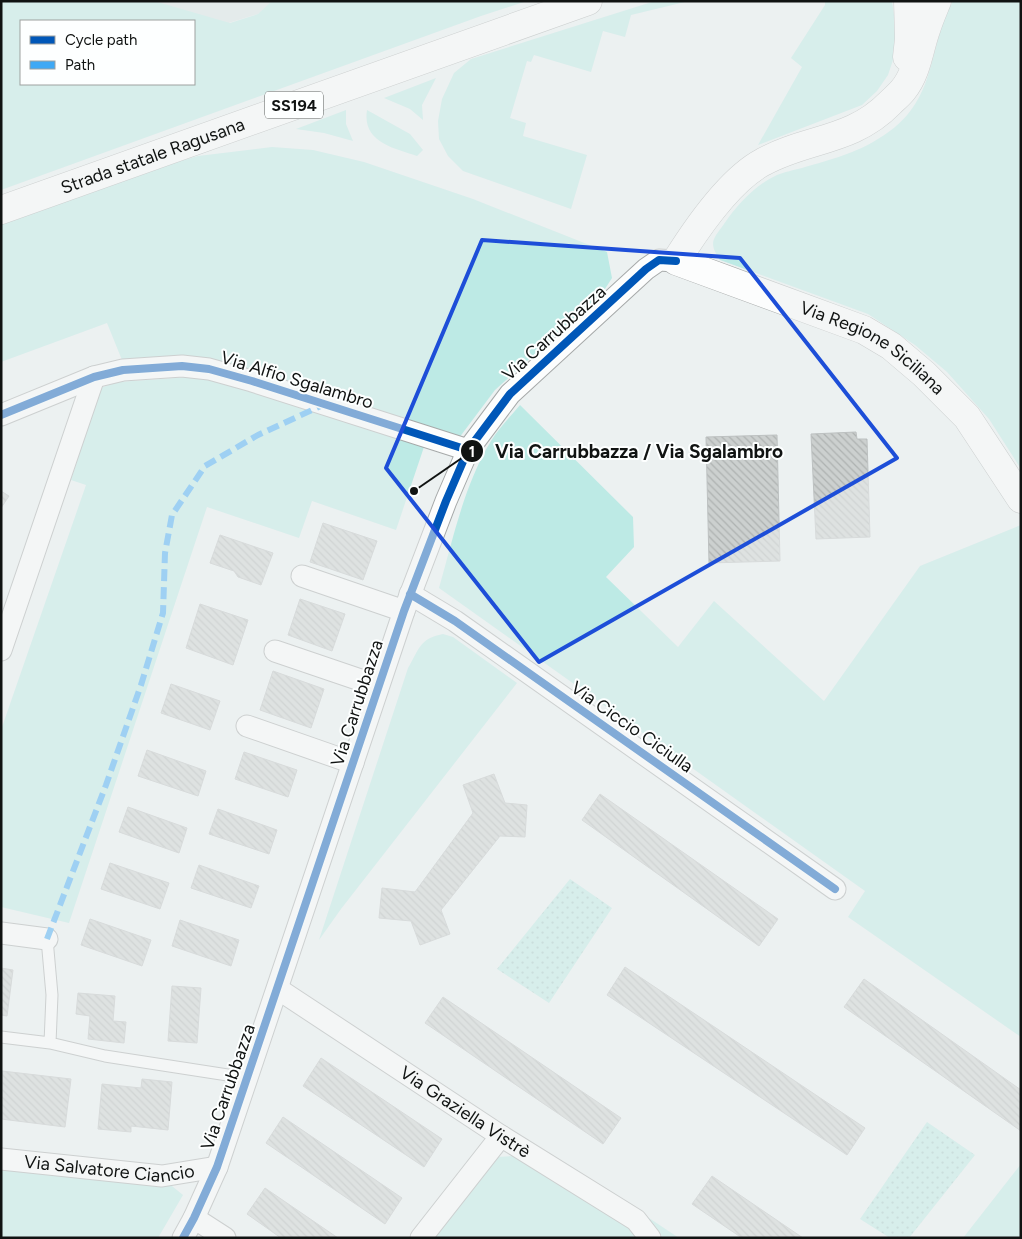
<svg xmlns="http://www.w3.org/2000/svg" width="1022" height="1239" font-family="Figtree,sans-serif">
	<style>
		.built { fill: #dae5e4 }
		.green { fill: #bdeae5; fill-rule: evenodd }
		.garden { fill: url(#garden-dots) }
		.building { fill: url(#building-back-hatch); stroke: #bdc1c1 }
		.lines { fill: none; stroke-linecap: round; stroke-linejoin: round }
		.service-casing { stroke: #a6a9a9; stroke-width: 13 }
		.minor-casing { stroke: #a6a9a9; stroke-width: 23 }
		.secondary-casing { stroke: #a6a9a9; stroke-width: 29 }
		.primary-casing { stroke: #a6a9a9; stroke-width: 29 }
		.service { stroke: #fcfdfd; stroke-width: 11 }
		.minor { stroke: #fcfdfd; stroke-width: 21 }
		.secondary { stroke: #fcfdfd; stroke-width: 28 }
		.primary { stroke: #fcfdfd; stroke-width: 28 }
		.quiet { stroke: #3fa9f5; stroke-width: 6; stroke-dasharray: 12 6; stroke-linecap: butt }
		.cycleway-casing { stroke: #fdffff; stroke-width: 11 }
		.cycleway { stroke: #0057b8; stroke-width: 8 }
		.marked { fill: none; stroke: #1d4ed8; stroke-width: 4; stroke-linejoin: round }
		.labels { text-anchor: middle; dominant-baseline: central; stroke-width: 4; stroke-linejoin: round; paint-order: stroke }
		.shield { fill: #fdffff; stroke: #575a59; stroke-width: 1 }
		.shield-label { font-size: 16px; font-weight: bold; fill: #101312 }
		.street-label { font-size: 18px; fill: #101312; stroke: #fdffff }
		.leader { fill: none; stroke: #101312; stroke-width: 2 }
		.callout-dot { fill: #101312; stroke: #fdffff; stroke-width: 2 }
		.mark-label { font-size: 15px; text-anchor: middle; font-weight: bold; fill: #fff }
		.callout-label { font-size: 19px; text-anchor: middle; font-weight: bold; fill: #101312; stroke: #fdffff; stroke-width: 4; stroke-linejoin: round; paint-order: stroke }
	</style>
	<defs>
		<pattern id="garden-dots" width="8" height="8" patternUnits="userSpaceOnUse" patternTransform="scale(1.25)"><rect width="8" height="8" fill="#bdeae5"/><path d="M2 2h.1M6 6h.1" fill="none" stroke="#a1c8c3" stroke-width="1.8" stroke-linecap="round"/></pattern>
		<pattern id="building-back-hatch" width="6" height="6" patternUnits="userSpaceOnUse" patternTransform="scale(1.25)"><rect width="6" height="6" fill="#ccd0cf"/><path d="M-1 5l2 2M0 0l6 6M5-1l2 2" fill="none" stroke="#aeb2b1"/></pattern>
	</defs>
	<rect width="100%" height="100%" fill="#ecf1f1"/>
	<!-- built -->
	<path class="built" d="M89,1h189l-20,13 -39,12z"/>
	<!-- green -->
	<path class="green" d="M1,1h153l76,22 28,-9 14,-13h255l-46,15 -480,174zM21,21h173v63h-173z
		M655,1h34l-58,14 -6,22 -22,-6 -12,41 -57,-17 -3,7 -4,-1 -17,57 16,5 -3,13 64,19 -16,54 -108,-38 -15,-15 -9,-17 -1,-18 4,-22 12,-26 17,-14z
		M825,1h67l4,28 -1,25 -7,21 -11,16 -15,14 -104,40 44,-78 -11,-9 34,-53z
		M953,1h68v468l-32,-50 -42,-47 -32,-27 -47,-31 -148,-54c-12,-17 -7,-21 4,-36 13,-19 31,-39 53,-49 7,-3 17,-5 25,-7 21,-6 53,-15 71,-26 14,-8 29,-19 38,-32 24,-31 22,-75 42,-109z
		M436,78l-14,27 1,15 -13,-11 -26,-11z
		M346,110v14l7,17 -29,-8 -28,-4z
		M367,110l43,24 13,16 -6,6c-24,-8 -55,-14 -50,-46z
		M272,147l41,3 51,12 109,37 134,53 5,26 -9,14 -108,98 -36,48 -251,-79 -86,1 -15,-37 -106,39v-138l157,-57 40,-11z
		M204,376l221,68 -29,86 -84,-29 -13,37 -92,-31 -138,416 -68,-16v-177l85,-245 -15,-5 29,-92 18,-6z
		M520,405l113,112 1,30 -28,30 72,70 36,-46 110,100 96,-135 101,-41v512l-173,-120 17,-26 -426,-303c14,-49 25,-103 52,-147 8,-13 19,-24 29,-36z
		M443,634l10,3 64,46 -176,226 -22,31 89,-272c12,-20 11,-29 35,-34z
		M514,1156l114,69 11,13h-207l64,-81z
		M1021,1164v74h-58z
		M1,1166l166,16 16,13 -25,43h-157z
		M646,1216l33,22h-20z"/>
	<!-- garden -->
	<path class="garden" d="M570,879l42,29 -63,95 -52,-34z
		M927,1122l48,33 -66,83h-19l-30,-19z"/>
	<!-- building -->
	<path class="building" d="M856,432l1,7h10l3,98 -54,2 -5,-105z
		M777,435l3,126 -71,2 -3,-126z
		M1,491l8,5 -8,12z
		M323,523l54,18 -14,39 -53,-18z
		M220,535l53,18 -12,32 -23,-8 -4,-6 -24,-8z
		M300,599l45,15 -13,37 -44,-16z
		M200,604l48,16 -15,45 -47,-17z
		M273,671l51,18 -13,39 -51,-18z
		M171,684l49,17 -10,29 -49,-17z
		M147,750l59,21 -8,25 -60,-20z
		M244,752l53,18 -9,27 -53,-18z
		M494,774l11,29 22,2 -2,32 -25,-1 -59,74 9,24 -30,11 -9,-24 -32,-3 3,-30 33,4 58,-79 -10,-28z
		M600,794l178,125 -19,27 -177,-126z
		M128,807l59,21 -8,25 -60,-21z
		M218,809l59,21 -8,24 -60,-20z
		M110,863l59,20 -9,26 -59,-20z
		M199,865l60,21 -8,22 -60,-20z
		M90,919l61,21 -9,26 -61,-21z
		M180,920l59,20 -8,26 -59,-20z
		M625,967l240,161 -18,27 -240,-160z
		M1,968l12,2 -6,46 -6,-1z
		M864,979l157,111v41l-177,-124z
		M172,986l29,2 -4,55 -29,-2z
		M78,993l37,3 -2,25 13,1 -2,21 -36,-4 2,-23 -14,-2z
		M443,997l178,121 -18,26 -178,-121z
		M321,1058l121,81 -18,28 -121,-81z
		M2,1071l69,8 -6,48 -64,-8z
		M142,1079l30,3 -4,48 -37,-4v6l-33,-3 4,-45 39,4z
		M283,1117l119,81 -17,26 -119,-81z
		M712,1176l91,62h-61l-50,-34z
		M265,1188l73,50h-57l-34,-24z"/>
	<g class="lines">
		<defs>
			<path id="service" d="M47,939l5,56 -2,48
				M1,1037l49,6 55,13 142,22"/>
			<g id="minor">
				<path d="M1,415l93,-38 29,-7 59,-4 27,3 43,12 216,69"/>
				<path d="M302,576l102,35"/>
				<path d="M410,594l45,27 380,268"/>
				<path d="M1,650l93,-273"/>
				<path d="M275,651l103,35"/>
				<path d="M247,726l106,37"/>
				<path d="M1,933l46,6"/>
				<path id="s1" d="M278,989l223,147 135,84 14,18"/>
				<path id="s2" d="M1,1159l161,17 55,-9"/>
				<path d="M194,1218l31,20"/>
				<path d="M183,1238l11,-20 23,-51 187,-556 42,-110 22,-51 42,-56 136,-125 13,-9 17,1"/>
				<path d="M421,1238l80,-102"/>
			</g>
			<g id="secondary">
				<path id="s3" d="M937,1c-4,10 -8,19 -11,29 -7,20 -9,43 -23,60 -4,5 -9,9 -13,13 -38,39 -84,35 -127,59 -34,18 -67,67 -87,99l188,69 27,16 33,28 43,43 54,82"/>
				<path d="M907,57l2,-18 -1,-38"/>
			</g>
			<g id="primary">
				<path id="s4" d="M1,210l587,-209"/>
			</g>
		</defs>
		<!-- service casing -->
		<use href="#service" class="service-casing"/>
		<!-- minor casing -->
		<use href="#minor" class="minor-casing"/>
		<!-- secondary casing -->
		<use href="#secondary" class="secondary-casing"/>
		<!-- primary casing -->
		<use href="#primary" class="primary-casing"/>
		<!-- service -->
		<use href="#service" class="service"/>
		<!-- minor -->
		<use href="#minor" class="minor"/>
		<!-- secondary -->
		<use href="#secondary" class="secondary"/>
		<!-- primary -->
		<use href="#primary" class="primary"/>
		<!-- quiet -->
		<path class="quiet" d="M47,939l59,-154 35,-100 22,-72 2,-60 7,-38 33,-49 53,-31 67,-31"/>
		<defs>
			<path id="cycleway" d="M1,415l93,-38 29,-7 59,-4 27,3 43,12 216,69
				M410,594l45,27 380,268
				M183,1238l11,-20 23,-51 187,-556 42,-110 22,-51 42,-56 136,-125 13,-9 17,1"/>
		</defs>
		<!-- cycleway casing -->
		<use href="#cycleway" class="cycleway-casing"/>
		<!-- cycleway -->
		<use href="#cycleway" class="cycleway"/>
	</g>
	<!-- marked area -->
	<path d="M0 0H1022V1239H0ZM482,240l258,18 157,200 -358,204 -153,-194z" fill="#ecf1f1" fill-opacity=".55" fill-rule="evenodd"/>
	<path class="marked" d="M482,240l258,18 157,200 -358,204 -153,-194z"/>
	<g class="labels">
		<!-- shield labels -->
		<rect class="shield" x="265" y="91.5" width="58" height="27" rx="4"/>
		<g class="shield-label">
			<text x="294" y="105">SS194</text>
		</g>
		<!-- street labels -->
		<g class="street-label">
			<text stroke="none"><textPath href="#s4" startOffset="161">Strada statale Ragusana</textPath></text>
			<text transform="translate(554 333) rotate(-42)">Via Carrubbazza</text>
			<text stroke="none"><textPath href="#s3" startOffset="605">Via Regione Siciliana</textPath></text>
			<text transform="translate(297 380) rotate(17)">Via Alfio Sgalambro</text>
			<text transform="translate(357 703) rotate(-72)">Via Carrubbazza</text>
			<text transform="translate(632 727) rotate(35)">Via Ciccio Ciciulla</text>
			<text transform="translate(228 1087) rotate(-71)">Via Carrubbazza</text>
			<text stroke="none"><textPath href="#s1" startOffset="224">Via Graziella Vistrè</textPath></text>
			<text stroke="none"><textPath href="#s2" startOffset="109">Via Salvatore Ciancio</textPath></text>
		</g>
	</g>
	<!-- callouts -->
	<path class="leader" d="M414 491L472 451"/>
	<g class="callout-dot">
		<circle cx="414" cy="491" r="5"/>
		<circle cx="472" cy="451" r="12"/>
	</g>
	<g class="mark-label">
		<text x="472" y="457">1</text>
	</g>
	<g class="callout-label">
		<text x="639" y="458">Via Carrubbazza / Via Sgalambro</text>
	</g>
	<!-- border -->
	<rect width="1022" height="1239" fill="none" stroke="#101312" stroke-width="5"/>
	<!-- legend -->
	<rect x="20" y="20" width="175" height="65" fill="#fdffff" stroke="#9ea1a0"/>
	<rect x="30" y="36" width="25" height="8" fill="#0057b8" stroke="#9ea1a0"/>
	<text x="65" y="45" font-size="15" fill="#101312">Cycle path</text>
	<rect x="30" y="61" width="25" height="8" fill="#3fa9f5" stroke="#9ea1a0"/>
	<text x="65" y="70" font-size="15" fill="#101312">Path</text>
</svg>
